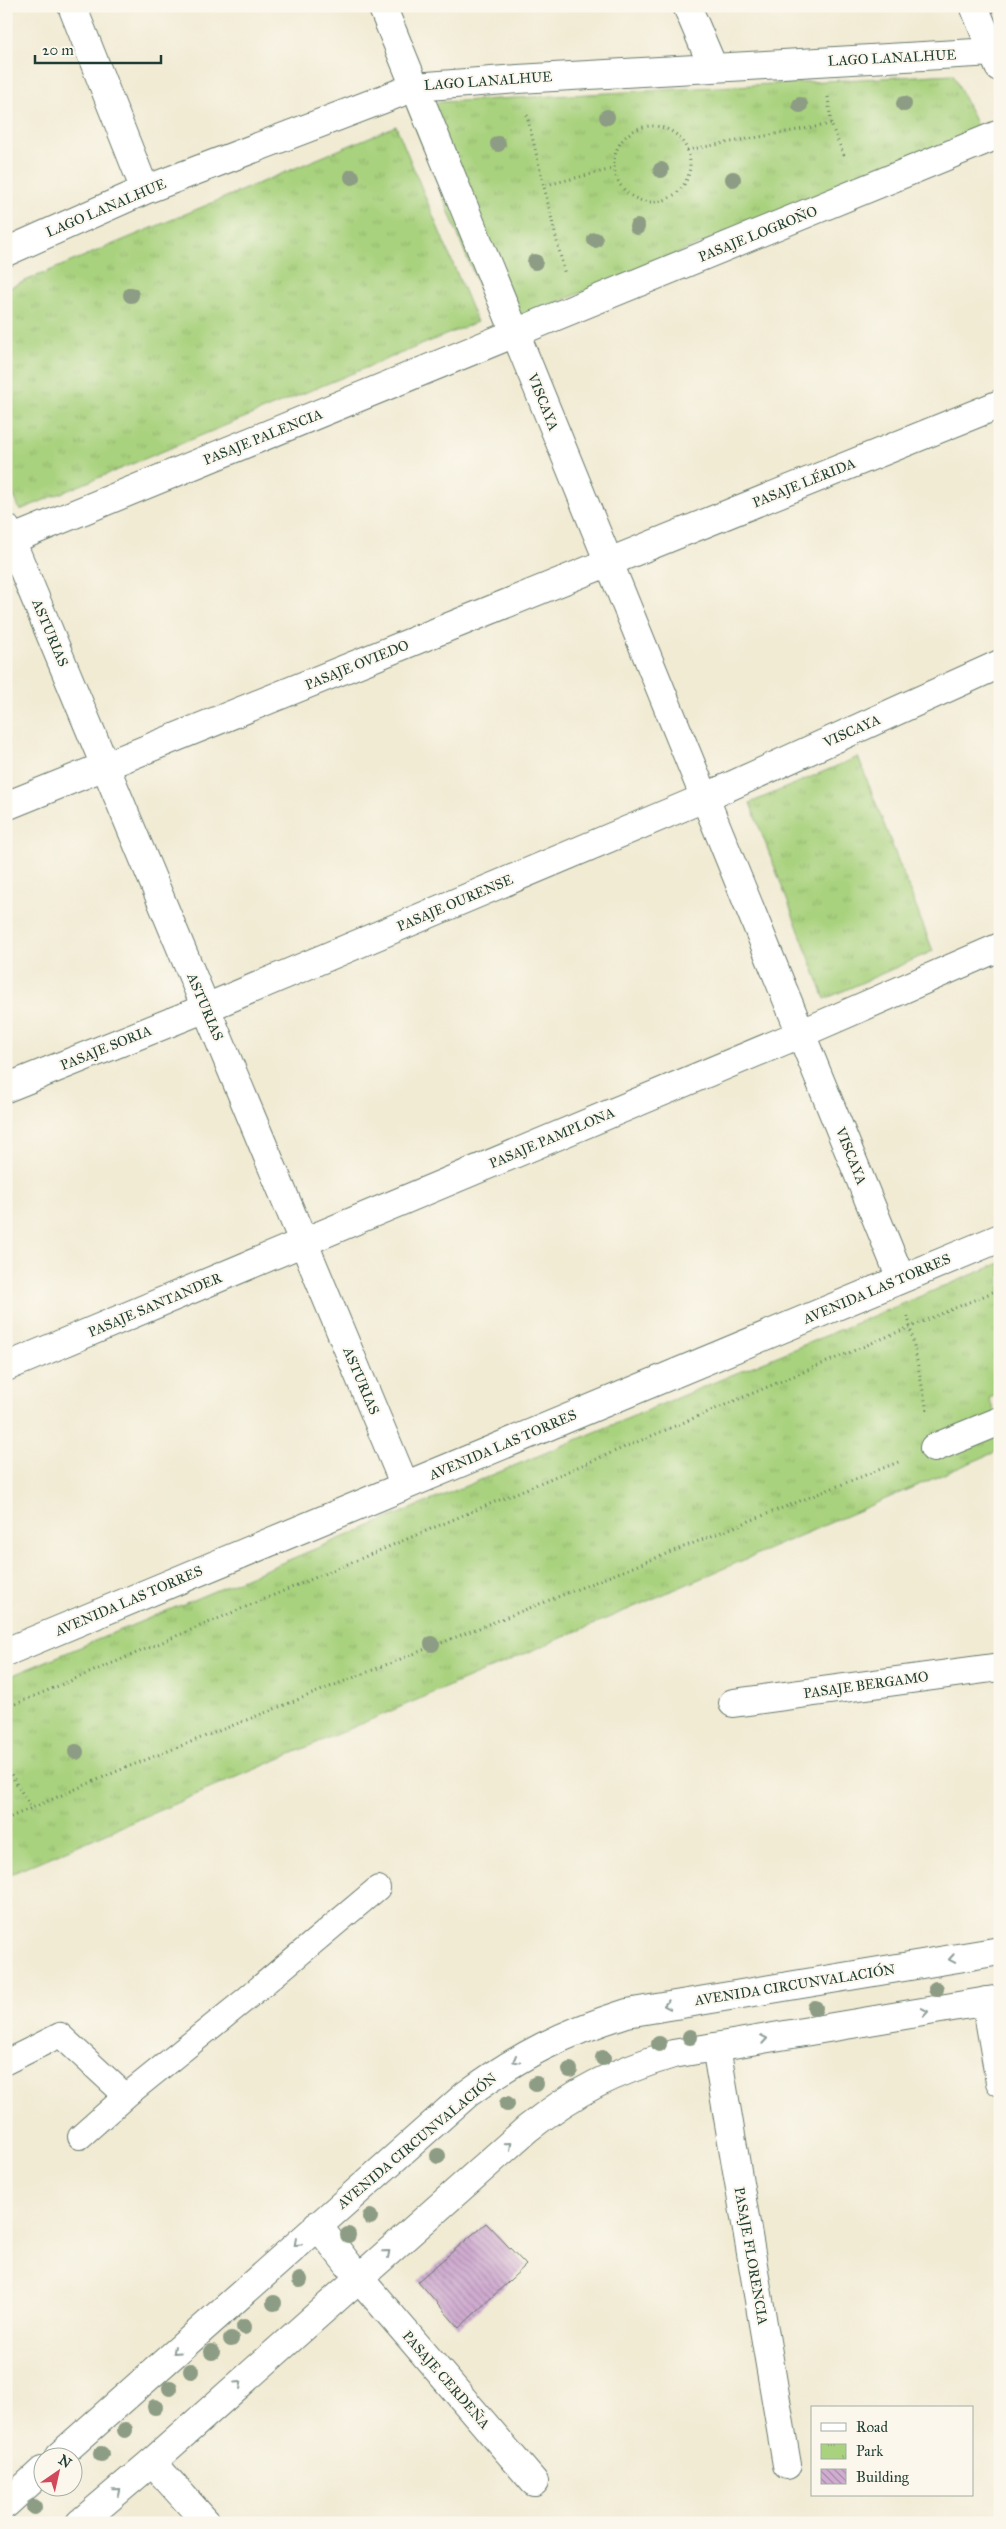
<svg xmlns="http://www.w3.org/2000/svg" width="1006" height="2529" font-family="'IM FELL Great Primer',serif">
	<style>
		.park { fill: url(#park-tufts); stroke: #648859 }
		.building { fill: url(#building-back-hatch) }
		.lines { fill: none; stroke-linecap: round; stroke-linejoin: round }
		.service-casing { stroke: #687a6c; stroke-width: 26 }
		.minor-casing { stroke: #687a6c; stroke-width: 30 }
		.tertiary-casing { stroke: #687a6c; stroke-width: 30 }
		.path { stroke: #687a6c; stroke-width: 3; stroke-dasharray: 1 4; stroke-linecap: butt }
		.service { stroke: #fff; stroke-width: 24 }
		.minor { stroke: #fff; stroke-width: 28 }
		.tertiary { stroke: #fff; stroke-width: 28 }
		.tree { fill: #8d9c84 }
		.oneway { stroke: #8f9e9a }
		.labels { text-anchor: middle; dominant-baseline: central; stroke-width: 4; stroke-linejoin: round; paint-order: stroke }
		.street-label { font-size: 14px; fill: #1f3d34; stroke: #fbf7ec }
	</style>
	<defs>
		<pattern id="park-tufts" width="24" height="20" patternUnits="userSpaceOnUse" patternTransform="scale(1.25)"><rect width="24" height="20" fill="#a9d27e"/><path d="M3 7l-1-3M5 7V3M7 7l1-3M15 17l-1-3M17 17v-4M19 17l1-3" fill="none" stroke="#91b56e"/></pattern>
		<pattern id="building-back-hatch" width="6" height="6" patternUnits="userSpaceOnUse" patternTransform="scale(1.25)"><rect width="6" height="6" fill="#d0acd1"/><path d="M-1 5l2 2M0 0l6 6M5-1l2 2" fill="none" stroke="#a88daa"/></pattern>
	</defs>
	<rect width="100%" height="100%" fill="#fbf7ec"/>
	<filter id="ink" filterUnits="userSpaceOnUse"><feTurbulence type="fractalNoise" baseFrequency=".02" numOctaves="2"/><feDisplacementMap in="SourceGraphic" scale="10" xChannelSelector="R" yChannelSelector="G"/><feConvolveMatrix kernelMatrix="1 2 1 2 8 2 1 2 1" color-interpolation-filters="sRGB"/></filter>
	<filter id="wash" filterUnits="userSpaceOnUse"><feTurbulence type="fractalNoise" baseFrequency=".0096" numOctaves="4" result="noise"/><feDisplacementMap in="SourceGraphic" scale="20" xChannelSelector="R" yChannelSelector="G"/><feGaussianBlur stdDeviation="1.12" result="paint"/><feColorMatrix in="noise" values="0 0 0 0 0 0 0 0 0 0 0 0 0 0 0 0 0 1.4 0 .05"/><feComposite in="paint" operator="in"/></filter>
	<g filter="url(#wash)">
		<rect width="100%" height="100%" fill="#f1ebd4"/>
		<!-- park -->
		<path class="park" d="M953,74l26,56 -484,198 -89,-224z
			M396,126l81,196 -457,188 -14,-32v-189z
			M858,757l75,194 -108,48 -75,-196z
			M1000,1263v131l-11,4 11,29v23l-994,426v-198z"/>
		<g id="blocks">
			<!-- building -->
			<path class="building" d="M486,2223l40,42 -67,63 -41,-47z"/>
		</g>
	</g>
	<g filter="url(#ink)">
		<use href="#blocks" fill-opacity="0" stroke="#687a6c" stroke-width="1"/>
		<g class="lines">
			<defs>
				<path id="service" d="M6,2062l54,-27 66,61
					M80,2137l46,-41 120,-97 132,-111"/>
				<path id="minor" d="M72,6l73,184
					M382,6l519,1273
					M687,6l26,61
					M974,6l25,61
					M6,252l139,-62 270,-103 103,-8 475,-27 7,-3
					M6,528l399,958
					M6,542l994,-408
					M6,806l994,-402
					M6,1088l200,-80 498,-210 296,-134
					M6,1367l794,-333 200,-87
					M934,1448l66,-27
					M6,1652l994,-414
					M733,1703l267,-36
					M986,2001l14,81
					M716,2047l71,418
					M359,2278l175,204
					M152,2462l55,61"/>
				<path id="tertiary" d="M317,2225l42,53
					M59,2456l408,-362c53,-39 97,-61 160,-81l373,-62
					M6,2504l36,-33
					M80,2523l72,-61 375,-333c48,-38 87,-57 146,-75l327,-55"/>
			</defs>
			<!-- service casing -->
			<use href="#service" class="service-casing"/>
			<!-- minor casing -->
			<use href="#minor" class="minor-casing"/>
			<!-- tertiary casing -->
			<use href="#tertiary" class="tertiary-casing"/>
			<!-- path -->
			<path class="path" d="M828,97l3,27 14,34
				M527,115l38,160
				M614 164a38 38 0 1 1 76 0a38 38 0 1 1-76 0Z
				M687,150l144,-26
				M546,185l67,-16
				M908,1316l19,95
				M6,1708l994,-419
				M6,1766l25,42
				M6,1819l114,-49 781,-309"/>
			<!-- service -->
			<use href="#service" class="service"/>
			<!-- minor -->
			<use href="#minor" class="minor"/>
			<!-- tertiary -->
			<use href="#tertiary" class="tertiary"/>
		</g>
		<!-- trees -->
		<g class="tree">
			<circle cx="904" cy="104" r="8"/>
			<circle cx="800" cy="105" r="8"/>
			<circle cx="607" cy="117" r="8"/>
			<circle cx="498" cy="144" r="8"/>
			<circle cx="661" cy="170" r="8"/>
			<circle cx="352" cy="177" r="8"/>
			<circle cx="733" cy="179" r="8"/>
			<circle cx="637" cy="227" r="8"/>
			<circle cx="595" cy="240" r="8"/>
			<circle cx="535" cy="262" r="8"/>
			<circle cx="131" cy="295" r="8"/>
			<circle cx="432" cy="1644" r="8"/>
			<circle cx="76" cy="1752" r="8"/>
			<circle cx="936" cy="1989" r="8"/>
			<circle cx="815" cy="2008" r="8"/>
			<circle cx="690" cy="2037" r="8"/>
			<circle cx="659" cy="2044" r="8"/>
			<circle cx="603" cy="2058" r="8"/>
			<circle cx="570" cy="2070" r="8"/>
			<circle cx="536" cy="2084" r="8"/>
			<circle cx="507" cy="2104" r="8"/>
			<circle cx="438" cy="2156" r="8"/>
			<circle cx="370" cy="2217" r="8"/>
			<circle cx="348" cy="2235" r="8"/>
			<circle cx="300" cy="2280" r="8"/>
			<circle cx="274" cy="2303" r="8"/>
			<circle cx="244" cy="2327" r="8"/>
			<circle cx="231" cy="2339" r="8"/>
			<circle cx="212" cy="2352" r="8"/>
			<circle cx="191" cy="2371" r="8"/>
			<circle cx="170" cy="2388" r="8"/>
			<circle cx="155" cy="2407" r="8"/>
			<circle cx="125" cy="2430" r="8"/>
			<circle cx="101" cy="2454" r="8"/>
			<circle cx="34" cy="2507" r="8"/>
		</g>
		<!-- one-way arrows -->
		<defs><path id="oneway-chevron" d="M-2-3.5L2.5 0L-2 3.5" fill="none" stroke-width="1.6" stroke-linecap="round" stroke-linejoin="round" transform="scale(1.25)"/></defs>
		<g class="oneway">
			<use href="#oneway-chevron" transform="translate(952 1959) rotate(170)"/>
			<use href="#oneway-chevron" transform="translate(667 2005) rotate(170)"/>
			<use href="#oneway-chevron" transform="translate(925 2012) rotate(-10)"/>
			<use href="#oneway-chevron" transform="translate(764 2039) rotate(-10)"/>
			<use href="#oneway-chevron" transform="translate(516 2060) rotate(151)"/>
			<use href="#oneway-chevron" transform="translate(509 2145) rotate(-41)"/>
			<use href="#oneway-chevron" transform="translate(297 2243) rotate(138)"/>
			<use href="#oneway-chevron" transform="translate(387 2253) rotate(-41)"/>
			<use href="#oneway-chevron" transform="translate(176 2351) rotate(138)"/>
			<use href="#oneway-chevron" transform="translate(239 2384) rotate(-42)"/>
			<use href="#oneway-chevron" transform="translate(117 2491) rotate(-40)"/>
		</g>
	</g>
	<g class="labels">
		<!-- street labels -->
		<g class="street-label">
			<text transform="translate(892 58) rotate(-3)">LAGO LANALHUE</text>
			<text transform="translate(488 81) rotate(-4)">LAGO LANALHUE</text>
			<text transform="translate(106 208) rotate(-23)">LAGO LANALHUE</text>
			<text transform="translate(758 234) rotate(-22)">PASAJE LOGROÑO</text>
			<text transform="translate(543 402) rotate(68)">VISCAYA</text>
			<text transform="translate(263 437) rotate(-22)">PASAJE PALENCIA</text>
			<text transform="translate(804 483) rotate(-22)">PASAJE LÉRIDA</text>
			<text transform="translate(50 633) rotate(67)">ASTURIAS</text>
			<text transform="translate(357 665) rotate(-22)">PASAJE OVIEDO</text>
			<text transform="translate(852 731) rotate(-24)">VISCAYA</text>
			<text transform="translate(455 903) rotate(-23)">PASAJE OURENSE</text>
			<text transform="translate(205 1007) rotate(67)">ASTURIAS</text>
			<text transform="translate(106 1048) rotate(-22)">PASAJE SORIA</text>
			<text transform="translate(552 1138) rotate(-23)">PASAJE PAMPLONA</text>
			<text transform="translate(851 1156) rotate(68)">VISCAYA</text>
			<text transform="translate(877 1289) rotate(-23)">AVENIDA LAS TORRES</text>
			<text transform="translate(155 1305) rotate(-23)">PASAJE SANTANDER</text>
			<text transform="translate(361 1381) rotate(67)">ASTURIAS</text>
			<text transform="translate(503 1445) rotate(-23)">AVENIDA LAS TORRES</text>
			<text transform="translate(129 1601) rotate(-23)">AVENIDA LAS TORRES</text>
			<text transform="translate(866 1685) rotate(-8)">PASAJE BERGAMO</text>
			<text transform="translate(795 1985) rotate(-9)">AVENIDA CIRCUNVALACIÓN</text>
			<text transform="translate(417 2141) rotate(-40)">AVENIDA CIRCUNVALACIÓN</text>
			<text transform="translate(751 2256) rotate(80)">PASAJE FLORENCIA</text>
			<text transform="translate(446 2380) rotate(49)">PASAJE CERDEÑA</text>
		</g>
	</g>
	<!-- margin -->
	<rect width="1006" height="2529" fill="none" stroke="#fbf7ec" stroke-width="25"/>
	<!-- legend -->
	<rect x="811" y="2406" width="162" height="90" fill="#fbf7ec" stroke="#a3ada2"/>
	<rect x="821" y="2423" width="25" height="8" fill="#ffffff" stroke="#a3ada2"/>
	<text x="856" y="2432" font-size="15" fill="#1f3d34">Road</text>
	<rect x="821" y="2444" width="25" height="15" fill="url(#park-tufts)" stroke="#a3ada2"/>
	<text x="856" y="2456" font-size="15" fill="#1f3d34">Park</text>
	<rect x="821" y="2469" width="25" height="15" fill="url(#building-back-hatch)" stroke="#a3ada2"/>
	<text x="856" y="2482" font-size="15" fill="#1f3d34">Building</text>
	<!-- north arrow -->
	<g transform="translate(58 2472) rotate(34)"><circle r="24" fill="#fbf7ec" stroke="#a3ada2"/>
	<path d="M0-4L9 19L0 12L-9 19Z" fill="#d1495b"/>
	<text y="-8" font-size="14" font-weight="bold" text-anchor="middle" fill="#1f3d34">N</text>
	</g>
	<!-- scale -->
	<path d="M35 55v8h126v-8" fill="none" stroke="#1f3d34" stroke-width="2.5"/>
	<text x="42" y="55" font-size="15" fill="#1f3d34" stroke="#fbf7ec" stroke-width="4" paint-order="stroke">20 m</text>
</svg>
